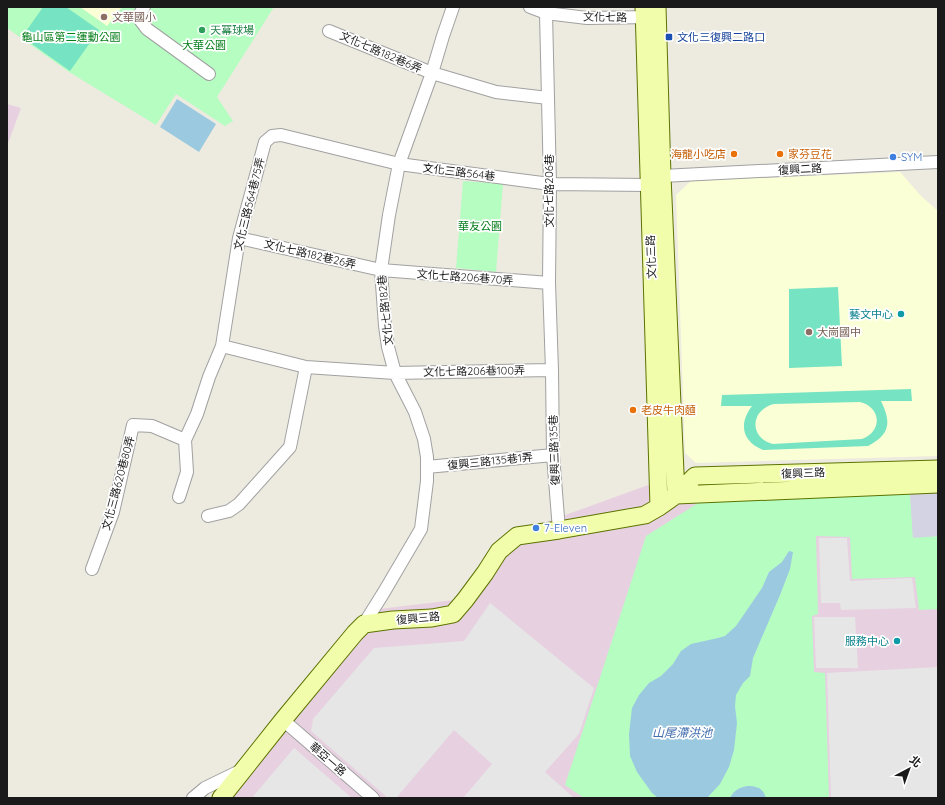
<svg xmlns="http://www.w3.org/2000/svg" width="945" height="805" font-family="Quicksand,'Noto Sans TC',sans-serif">
	<style>
		.industrial { fill: #e7d0e0 }
		.education { fill: #fbffd6 }
		.park { fill: #b6fdc2 }
		.pitch { fill: #76e3c3; fill-rule: evenodd }
		.parking { fill: #e6e6e6 }
		.plaza { fill: #d4d3e3 }
		.water { fill: #9bc9df }
		.lines { fill: none; stroke-linecap: round; stroke-linejoin: round }
		.street-casing { stroke: #a1a1a1; stroke-width: 14 }
		.secondary-casing { stroke: #5c7300; stroke-width: 19 }
		.street { stroke: #fff; stroke-width: 12 }
		.secondary { stroke: #f2fdac; stroke-width: 17 }
		.education-dot { fill: #8d6e63; stroke: #fff; stroke-width: 1.5 }
		.leisure-dot { fill: #2e9e5b; stroke: #fff; stroke-width: 1.5 }
		.transit-dot { fill: #1a4fb4; stroke: #fff; stroke-width: 1.5 }
		.food-dot { fill: #e8710a; stroke: #fff; stroke-width: 1.5 }
		.shop-dot { fill: #3f7fe0; stroke: #fff; stroke-width: 1.5 }
		.culture-dot { fill: #0f9aa8; stroke: #fff; stroke-width: 1.5 }
		.labels { text-anchor: middle; dominant-baseline: central; stroke-width: 3.5; stroke-linejoin: round; paint-order: stroke }
		.education-label { font-size: 11px; fill: #785e54; stroke: #fff; text-anchor: start }
		.street-label { font-size: 11px; fill: #1a1a1a; stroke: #fff }
		.leisure-label { font-size: 11px; fill: #27864d; stroke: #fff; text-anchor: start }
		.park-label { font-size: 11px; fill: #047d19; stroke: #fff }
		.transit-label { font-size: 11px; fill: #164399; stroke: #fff; text-anchor: start }
		.food-label { font-size: 11px; fill: #c56008; stroke: #fff; text-anchor: start }
		.shop-label { font-size: 11px; fill: #366cbe; stroke: #fff; text-anchor: start }
		.culture-label { font-size: 11px; fill: #0d838f; stroke: #fff; text-anchor: end }
		.water-label { font-size: 12px; font-style: italic; fill: #426eaf; stroke: #fff }
	</style>
	<rect width="100%" height="100%" fill="#edeadf"/>
	<!-- industrial -->
	<path class="industrial" d="M7,104l14,4 -14,38z
		M802,473l136,1v324h-717l150,-188 92,-11 61,-69 141,-51z"/>
	<!-- education -->
	<path class="education" d="M80,7h42l-15,20z
		M900,172l22,25 16,14v245l-242,7 -11,-10 -9,-258 15,-14z"/>
	<!-- park -->
	<path class="park" d="M7,7h73l27,19 15,-19h152l-57,90 16,24 -8,5 -49,-32 -20,31 -87,-53 -62,-44z
		M463,181l40,3 -7,88 -40,-4z
		M910,493l3,44 25,-1v73l-19,1 -4,-33 -63,2 -2,-42 -34,-1 2,78 -6,2 2,56 11,1 4,125h-245l-19,-13 81,-249 60,-38z"/>
	<!-- pitch -->
	<path class="pitch" d="M43,7h23l33,23 -29,41 -48,-34z
		M838,287l4,79 -53,2v-79z
		M911,389l1,12h-31c10,21 10,33 -13,45l-105,4c-22,-9 -24,-27 -11,-44h-31l1,-11zM860,402c21,5 23,29 2,37l-89,5c-24,-6 -23,-34 1,-40z"/>
	<!-- parking -->
	<path class="parking" d="M819,538h28l3,43 62,-3 4,30 -75,2 -1,-7h-19z
		M490,603l104,85 -15,46 -34,38 29,26h-111l29,-34 -38,-34 -58,68h-8l-77,-67 2,-12 61,-71 90,-7z
		M814,617h41l3,51h-42z
		M938,667v131h-107l-4,-125z
		M294,748l58,50h-100z"/>
	<!-- plaza -->
	<path class="plaza" d="M938,491v45l-25,2 -3,-45z"/>
	<!-- water -->
	<path class="water" d="M177,99l39,25 -17,28 -39,-25z
		M789,551l4,1 -3,17 -10,26 -27,63 -3,18 -7,7 -7,12 -1,11 2,17 -3,27 -5,17 -9,17 -13,14h-49l-6,-5 -15,-21 -7,-16 -1,-22 3,-26 7,-13 10,-12 12,-7 12,-12 8,-13 10,-7 27,-6 7,-2 11,-10 26,-38 7,-16 13,-10z
		M747,786c10,0 16,2 19,12h-36c4,-8 9,-10 17,-12z"/>
	<g class="lines">
		<defs>
			<path id="street" d="M144,7l-6,10 9,12 62,45
				M530,7l16,6 41,5 64,-1
				M546,13l4,171 -1,99 3,87 1,85 6,75
				M329,31l103,42 64,19 52,6
				M239,238l142,32 168,13
				M222,346l84,21 89,6 157,-3
				M427,467l126,-12
				M179,497l8,-25 -2,-32 12,-26 12,-37 13,-31 17,-108 26,-96 7,-6 9,-1 118,29 151,20 99,1 13,-9 276,-14
				M208,516l21,-5 10,-7 51,-57 16,-80
				M92,569l21,-57 20,-87 19,1 33,14
				M364,624l20,-32 37,-63 6,-48v-24l-3,-18 -9,-27 -20,-39 -7,-26 -3,-21 -4,-56 8,-55 10,-51 33,-91 11,-37 10,-29
				M283,720l90,78
				M193,798l12,-10 37,-18"/>
			<path id="secondary" d="M644,7l15,500
				M657,7l5,169 14,319
				M676,495l262,-11
				M221,798l62,-78 72,-87 9,-9 29,-4 39,-2 21,-4 12,-14 20,-27 14,-22 18,-15 42,-6 86,-15 14,-8 17,-12 19,-19 243,-7"/>
		</defs>
		<!-- street casing -->
		<use href="#street" class="street-casing"/>
		<!-- secondary casing -->
		<use href="#secondary" class="secondary-casing"/>
		<!-- street -->
		<use href="#street" class="street"/>
		<!-- secondary -->
		<use href="#secondary" class="secondary"/>
	</g>
	<!-- markers -->
	<g class="education-dot">
		<circle cx="104" cy="17" r="4"/>
		<circle cx="809" cy="332" r="4"/>
	</g>
	<circle class="leisure-dot" cx="202" cy="30" r="4"/>
	<rect class="transit-dot" x="665" y="33" width="8" height="8" rx="2"/>
	<g class="food-dot">
		<circle cx="734" cy="154" r="4"/>
		<circle cx="780" cy="154" r="4"/>
		<circle cx="633" cy="410" r="4"/>
	</g>
	<g class="shop-dot">
		<circle cx="893" cy="157" r="4"/>
		<circle cx="536" cy="528" r="4"/>
	</g>
	<g class="culture-dot">
		<circle cx="901" cy="314" r="4"/>
		<circle cx="897" cy="641" r="4"/>
	</g>
	<g class="labels">
		<!-- education labels -->
		<g class="education-label">
			<text x="112" y="17">文華國小</text>
			<text x="817" y="332">大崗國中</text>
		</g>
		<!-- street labels -->
		<g class="street-label">
			<text transform="translate(605 17) rotate(1)">文化七路</text>
			<text transform="translate(381 52) rotate(23)">文化七路182巷6弄</text>
			<text transform="translate(800 169) rotate(-3)">復興二路</text>
			<text transform="translate(459 172) rotate(7)">文化三路564巷</text>
			<text transform="translate(549 191) rotate(-90)">文化七路206巷</text>
			<text transform="translate(249 204) rotate(-76)">文化三路564巷75弄</text>
			<text transform="translate(310 254) rotate(13)">文化七路182巷26弄</text>
			<text transform="translate(651 257) rotate(-92)">文化三路</text>
			<text transform="translate(465 277) rotate(4)">文化七路206巷70弄</text>
			<text transform="translate(385 310) rotate(-96)">文化七路182巷</text>
			<text transform="translate(474 371) rotate(-1)">文化七路206巷100弄</text>
			<text transform="translate(554 450) rotate(-92)">復興三路135巷</text>
			<text transform="translate(490 461) rotate(-6)">復興三路135巷1弄</text>
			<text transform="translate(803 473) rotate(-2)">復興三路</text>
			<text transform="translate(118 483) rotate(-75)">文化三路620巷80弄</text>
			<text transform="translate(418 618) rotate(-5)">復興三路</text>
			<text transform="translate(328 759) rotate(41)">華亞一路</text>
		</g>
		<!-- leisure labels -->
		<g class="leisure-label">
			<text x="210" y="30">天冪球場</text>
		</g>
		<!-- park labels -->
		<g class="park-label">
			<text x="71" y="37">龜山區第二運動公園</text>
			<text x="204" y="45">大華公園</text>
			<text x="480" y="226">華友公園</text>
		</g>
		<!-- transit labels -->
		<g class="transit-label">
			<text x="677" y="37">文化三復興二路口</text>
		</g>
		<!-- food labels -->
		<g class="food-label">
			<text x="726" y="154" text-anchor="end">海龍小吃店</text>
			<text x="788" y="154">家芬豆花</text>
			<text x="641" y="410">老皮牛肉麵</text>
		</g>
		<!-- shop labels -->
		<g class="shop-label">
			<text x="901" y="157">SYM</text>
			<text x="544" y="528">7-Eleven</text>
		</g>
		<!-- culture labels -->
		<g class="culture-label">
			<text x="893" y="314">藝文中心</text>
			<text x="889" y="641">服務中心</text>
		</g>
		<!-- water labels -->
		<g class="water-label">
			<text x="682" y="732">山尾滯洪池</text>
		</g>
	</g>
	<!-- border -->
	<rect width="945" height="805" fill="none" stroke="#1a1a1a" stroke-width="16"/>
	<!-- north arrow -->
	<g transform="translate(909 769) rotate(41)" stroke="#ffffff" stroke-width="3" paint-order="stroke">
	<path d="M0-3L7 15L0 10L-7 15Z" fill="#1a1a1a"/>
	<text y="-6" font-size="11" font-weight="bold" text-anchor="middle" fill="#1a1a1a">北</text>
	</g>
</svg>
